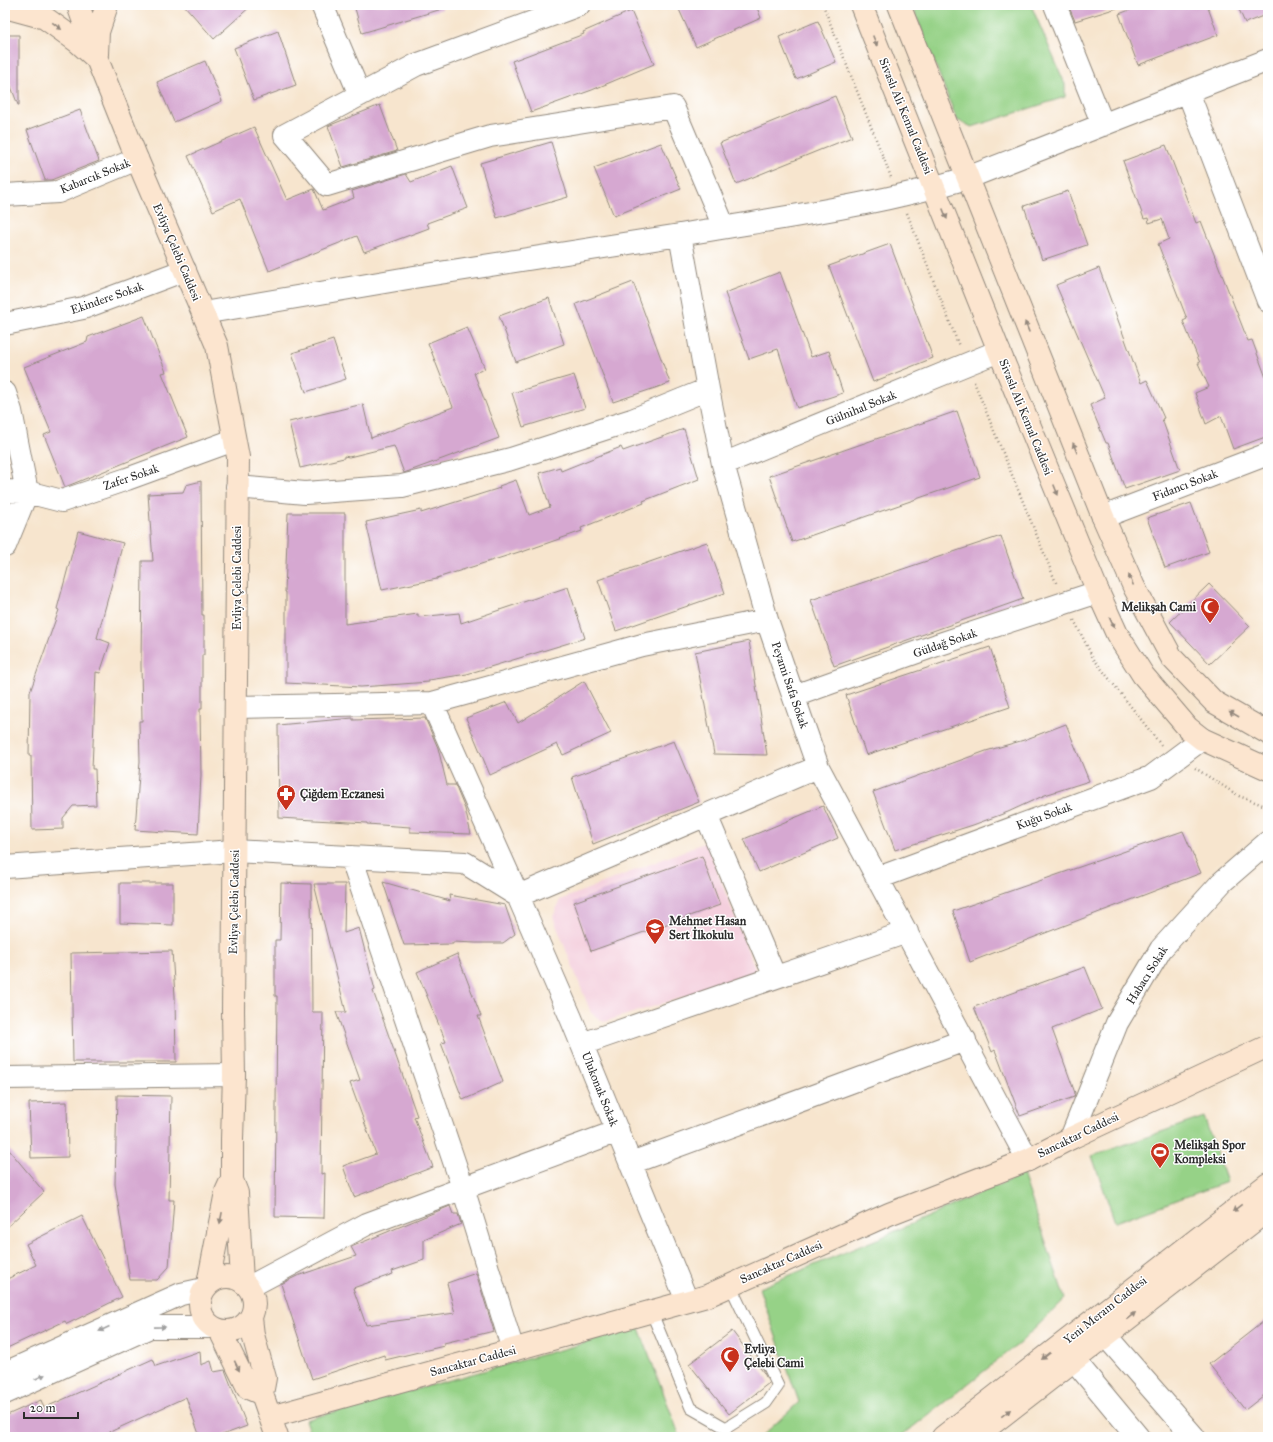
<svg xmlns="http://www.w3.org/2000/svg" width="1273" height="1442" font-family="'IM FELL Great Primer',serif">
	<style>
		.built { fill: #f4cfdd }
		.green { fill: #96d287; stroke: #607e59 }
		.building { fill: #d6a8d1 }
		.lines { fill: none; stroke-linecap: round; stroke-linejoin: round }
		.lane-casing { stroke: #91887c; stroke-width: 13 }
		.street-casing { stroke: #91887c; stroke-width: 24 }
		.secondary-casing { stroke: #91887c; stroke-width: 24 }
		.path { stroke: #91887c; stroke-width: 2.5; stroke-dasharray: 1 3; stroke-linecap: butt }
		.lane { stroke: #fff; stroke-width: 11 }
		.street { stroke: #fff; stroke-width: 22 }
		.secondary { stroke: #fce5cf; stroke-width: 22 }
		.oneway { fill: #94887d }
		.oneway2 { fill: #a0a0a0 }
		.labels { text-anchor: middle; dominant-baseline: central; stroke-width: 3; stroke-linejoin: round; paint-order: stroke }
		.street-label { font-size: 12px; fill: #2b2b2b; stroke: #fff }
		.poi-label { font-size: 12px; font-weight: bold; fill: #2b2b2b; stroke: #fff; text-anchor: start }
	</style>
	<rect width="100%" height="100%" fill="#fff"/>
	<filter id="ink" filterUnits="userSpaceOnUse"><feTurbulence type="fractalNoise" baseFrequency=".025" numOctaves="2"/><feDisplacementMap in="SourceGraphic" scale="8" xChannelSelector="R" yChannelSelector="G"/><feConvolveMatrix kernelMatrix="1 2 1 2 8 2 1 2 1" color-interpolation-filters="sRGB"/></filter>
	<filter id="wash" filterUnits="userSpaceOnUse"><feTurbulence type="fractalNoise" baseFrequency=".012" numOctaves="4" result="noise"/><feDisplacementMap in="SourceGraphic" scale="16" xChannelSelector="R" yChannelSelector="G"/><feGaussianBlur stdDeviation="0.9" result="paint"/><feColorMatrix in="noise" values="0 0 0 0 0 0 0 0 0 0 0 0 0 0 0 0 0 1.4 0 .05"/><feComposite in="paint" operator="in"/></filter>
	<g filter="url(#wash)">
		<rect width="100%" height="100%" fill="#f7e5ce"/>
		<!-- built -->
		<path class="built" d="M706,842l51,132 -153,48 -13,-9 -38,-96 7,-17z"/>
		<!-- green -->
		<path class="green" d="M912,5h119l34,79v13l-93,30 -15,-7z
			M1204,1117l23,65 -112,40 -23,-66z
			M1023,1174l42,125 -45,44 -120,94h-139l38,-35 -40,-114 123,-51z
			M639,1328l41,109h-369l-6,-17z"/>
		<g id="blocks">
			<!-- building -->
			<path class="building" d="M184,5h68l-38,34z
				M354,5h88v4l-80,24z
				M677,5h79l5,13 -65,29z
				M1068,5h49v3l-42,13z
				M1143,5h64l11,30 -80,30 -19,-51z
				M1237,5h31v9l-23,9z
				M631,11l23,53 -62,26 -61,22 -19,-51 72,-27 -1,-2z
				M818,21l18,41 -40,17 -17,-42z
				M278,31l18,54 -42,15 -20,-52z
				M5,35h14v70h-1l-13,-34z
				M205,61l17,40 -48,21 -17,-40z
				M835,96l17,41 -116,47 -16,-41z
				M380,105l17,46 -54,16 -15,-41z
				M80,110l19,51 -48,19h-6l-18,-50z
				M254,127l33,73 27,-11 9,21 31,-12 -2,-7 54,-17 5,8 41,-16 16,42 -41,15 2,5 -65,24 -7,-16 -88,35 -29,-72 -27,12 -25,-55z
				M551,142l17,55 -71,21 -17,-55z
				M661,143l20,46 -67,27 -20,-48z
				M1166,145l30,78 5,-2 47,120 4,-1 16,43v53l-35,13 -12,-33 -15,8 -11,-31 14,-6 -11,-24h2l-17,-42 4,-2 -29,-75 11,-5 -7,-20 -13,4 -1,-5 -4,1 -21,-58z
				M1068,191l19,54 -45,15 -18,-54z
				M890,244l43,114 -60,24 -44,-116z
				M1099,268l42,115 6,-3 17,38 -2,1 18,51 -55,19 -17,-46h-2l-16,-38 15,-7 -49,-113z
				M780,272l31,85 18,-6 14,42 -46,15 -19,-59 -29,10 -24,-66z
				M633,282l37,101 -57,19 -37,-98z
				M549,298l15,46 -48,18 -17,-46z
				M144,316l22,56 -4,1 26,64 -123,50 -21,-52 7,-3 -27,-65 63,-25 1,-5z
				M467,327l18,42 -11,4 25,65 -95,35 -10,-27 -45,11 -5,-1v2l-44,10 -11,-46 74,-18 8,34 82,-31 -25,-64z
				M333,340l13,39 -40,13 -14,-39z
				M574,375l11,33 -62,19 -11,-34z
				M957,411l23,66 -188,65 -23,-66z
				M684,429l15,50 -56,22 1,2 -63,25 1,3 -60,21v-1l-85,27v1l-55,11 -16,-68 55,-12v3l79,-25 -1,-2 17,-6 13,35 21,-8 -11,-34 21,-6 1,4 60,-24 2,4z
				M201,481l1,134h2v40h-2v54h-2l1,66 -3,59 -63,-4 5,-69 -1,-40h3l-1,-56 1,-104h11l-5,-67 35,-2 3,-7z
				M1191,503l18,49 -44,16 -18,-50z
				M288,513h57v111l73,-10v3l41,-4 2,10 107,-36 17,51 -118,36 -38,6v2l-68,5 -75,-4v-91h-1z
				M78,531l45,12 -26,95 13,5 -10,30 -4,-1 -4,97h3l1,36 -23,1 -10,12v11l-31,1 -1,-74h-2l1,-64 29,-82 -2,-1z
				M1001,536l22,63 -189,67 -23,-66z
				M707,542l18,51 -109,38 -18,-51z
				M1209,584l41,42 -40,38 -40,-42z
				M749,641l18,114 -53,-1 -19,-102z
				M990,647l20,60 -144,48 -20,-60z
				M584,681l27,52 -48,22 -6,-11 -67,31 -24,-57 41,-16 11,21z
				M353,718v2l72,-2 13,30 9,37h8l10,24 6,25 -61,-2v-5l-43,-3v-1l-88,-5 -1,-93z
				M1066,724l23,57 -44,14 -37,17 -35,13 -78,25 -22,-58 113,-41 38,-11z
				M674,741l25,61 -106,42 -21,-67z
				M823,806l15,32 -79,34 -15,-33z
				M1183,831l18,42 -231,89 -17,-51z
				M702,856l18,49 -129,46 -17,-49z
				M383,882l67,19 -1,-6 56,10 10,29 -12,9h-27l-23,-1v2l-49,1z
				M120,883h53v42l-53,-2z
				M281,883l30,1 1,128h11l-2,162 4,-1 -1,45 -49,-1 2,-221h-2v-56h5z
				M314,884h31l-1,49 15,-5 16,62 -2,1 44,125 -3,1 19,50 -79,30 -11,-31 33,-12 -26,-71 10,-3 -24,-68h10z
				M172,951l3,45 1,66h-103l-2,-109z
				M457,954l24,62h-3l25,66 -40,18 -22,-57 5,-1 -29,-70z
				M1085,967l17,42 -50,20 23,64 -1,4 -54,19 -25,-66 -3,2 -18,-45z
				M117,1095l54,1 -2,104h5l-5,67 -12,13h-27l-15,-96z
				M67,1102l1,55 -37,1 -2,-55z
				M5,1145l39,47 -39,37z
				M450,1206l3,8h5l3,10 -37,16v20l-32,11 1,3 -40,14 13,37 89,-12 -8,-30 29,-10 18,58 -50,12v3l-59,14 -1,-5 -72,24 -31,-95 16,-8 59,-20 -5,-9z
				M82,1216l40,81 -55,27 -2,-3 -60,28v-69l31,-15 -10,-21z
				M1268,1318v74l-23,18 -36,-46z
				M732,1331l32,42 5,10 -40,31 -40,-50z
				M200,1351l1,14 10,-4 3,11 11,-2 22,56 -30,11h-17l-14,-40 -87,40h-94v-21l36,-16 3,8 109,-49 3,7z"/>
		</g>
	</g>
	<g filter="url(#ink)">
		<use href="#blocks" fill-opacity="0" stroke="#91887c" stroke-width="1"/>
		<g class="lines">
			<defs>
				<path id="lane" d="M651,1311l40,97 35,20 40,-25 12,-17 -48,-101"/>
				<path id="street" d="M322,5l38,90
					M579,5l-163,60 -131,70 42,50 163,-49 183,-29 51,120
					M1055,5l48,120
					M1188,92l80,209
					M5,195l53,-3 79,-33
					M203,313l211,-36 266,-42
					M5,324l78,-16 102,-38
					M5,393l6,18 16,81 -22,54
					M723,464l276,-113
					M237,487l68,6 97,-7 109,-27 121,-39 76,-31
					M5,491l22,1 35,9 65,-22 107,-39
					M1103,517l165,-63
					M767,620l-44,-156 -15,-75 -28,-154c97,-17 194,-29 287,-57l301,-118
					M794,696l143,-51 161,-53
					M236,707l196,-4 86,193 300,-129 -51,-147 -125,25 -210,58
					M818,767l210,393
					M706,815l69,162
					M351,857l112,331 50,162
					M5,867l229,-16 231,12 53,33 53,122 116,283
					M878,878l273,-101 51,-38
					M582,1044l325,-112
					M5,1078l229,-3
					M1071,1138l46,-115 44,-74 61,-67 46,-40
					M631,1163l334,-123
					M249,1287l118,-63 110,-41 141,-52
					M1105,1335l89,102
					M1074,1360l64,77
					M5,1373l176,-79 23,-5
					M5,1393l145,-66h61"/>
				<path id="secondary" d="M78,5l19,54 40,100 80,187 21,111 -5,554 1,64 -2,64v41l5,13 5,88
					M861,5l138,346 99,241 19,42 26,41 45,53 14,11 66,30
					M899,5l204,512 31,70 38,71 42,44 54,31
					M8,8l37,10 33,24 19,17
					M97,54l1,-22 9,-27
					M200 1304a27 27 0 1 1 54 0a27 27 0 1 1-54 0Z
					M208,1284l18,-92 5,-11
					M251,1318l2,17 12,43 -3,16 15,43
					M220,1331l28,57 14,6
					M270,1417l437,-121 182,-82 139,-54 43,-22 197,-92
					M943,1437l325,-253
					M975,1437l293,-227"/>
			</defs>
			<!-- lane casing -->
			<use href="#lane" class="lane-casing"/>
			<!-- street casing -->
			<use href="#street" class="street-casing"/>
			<!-- secondary casing -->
			<use href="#secondary" class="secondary-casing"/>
			<!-- path -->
			<path class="path" d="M823,5l68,172
				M907,213l52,133
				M974,382l83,203
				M1074,620l19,38 68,87
				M1195,768l44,28 29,11"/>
			<!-- lane -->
			<use href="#lane" class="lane"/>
			<!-- street -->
			<use href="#street" class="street"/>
			<!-- secondary -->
			<use href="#secondary" class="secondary"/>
		</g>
		<!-- one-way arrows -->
		<defs><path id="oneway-solid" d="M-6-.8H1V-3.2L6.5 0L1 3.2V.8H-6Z"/></defs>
		<g class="oneway">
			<use href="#oneway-solid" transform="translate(57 26) rotate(37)"/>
			<use href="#oneway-solid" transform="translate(875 41) rotate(68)"/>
			<use href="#oneway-solid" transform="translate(945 214) rotate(68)"/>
			<use href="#oneway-solid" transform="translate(1027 327) rotate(-112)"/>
			<use href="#oneway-solid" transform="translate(1075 448) rotate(-112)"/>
			<use href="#oneway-solid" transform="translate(1056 490) rotate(68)"/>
			<use href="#oneway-solid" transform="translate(1131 580) rotate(-114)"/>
			<use href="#oneway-solid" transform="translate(1112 623) rotate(65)"/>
			<use href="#oneway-solid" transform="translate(1234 714) rotate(-150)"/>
			<use href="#oneway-solid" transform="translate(1237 1208) rotate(142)"/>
			<use href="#oneway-solid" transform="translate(221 1218) rotate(101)"/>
			<use href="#oneway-solid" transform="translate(1131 1316) rotate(-38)"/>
			<use href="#oneway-solid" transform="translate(1046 1356) rotate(142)"/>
			<use href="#oneway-solid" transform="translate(237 1366) rotate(64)"/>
			<use href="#oneway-solid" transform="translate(1006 1413) rotate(-38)"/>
		</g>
		<g class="oneway2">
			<use href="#oneway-solid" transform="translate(160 1327) rotate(-1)"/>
			<use href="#oneway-solid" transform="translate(104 1329) rotate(156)"/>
			<use href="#oneway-solid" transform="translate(40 1377) rotate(-25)"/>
		</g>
	</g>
	<!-- icons -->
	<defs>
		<symbol id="mosque-pin" viewBox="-11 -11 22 30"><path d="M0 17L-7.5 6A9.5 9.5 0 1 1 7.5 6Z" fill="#c8321e" stroke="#fff"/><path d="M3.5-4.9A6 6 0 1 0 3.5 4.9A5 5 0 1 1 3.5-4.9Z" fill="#fff"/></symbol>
		<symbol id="pharmacy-pin" viewBox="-11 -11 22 30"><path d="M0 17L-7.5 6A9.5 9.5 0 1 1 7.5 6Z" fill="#c8321e" stroke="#fff"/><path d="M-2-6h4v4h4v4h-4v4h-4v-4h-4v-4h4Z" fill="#fff"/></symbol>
		<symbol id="school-pin" viewBox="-11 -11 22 30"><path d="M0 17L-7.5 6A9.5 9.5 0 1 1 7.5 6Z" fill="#c8321e" stroke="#fff"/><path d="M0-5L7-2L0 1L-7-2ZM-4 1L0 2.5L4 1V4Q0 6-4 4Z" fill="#fff"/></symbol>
		<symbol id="stadium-pin" viewBox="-11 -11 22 30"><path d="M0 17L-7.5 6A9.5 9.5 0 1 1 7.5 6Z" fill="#c8321e" stroke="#fff"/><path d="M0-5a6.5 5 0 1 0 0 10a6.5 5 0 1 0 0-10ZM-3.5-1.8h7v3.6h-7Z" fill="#fff"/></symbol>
	</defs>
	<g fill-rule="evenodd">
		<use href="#mosque-pin" x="1199" y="596" width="22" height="30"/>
		<use href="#pharmacy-pin" x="275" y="783" width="22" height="30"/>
		<use href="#school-pin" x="644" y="917" width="22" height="30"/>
		<use href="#stadium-pin" x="1149" y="1141" width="22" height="30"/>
		<use href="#mosque-pin" x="719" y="1345" width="22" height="30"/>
	</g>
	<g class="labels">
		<!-- street labels -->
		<g class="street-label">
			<text transform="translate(906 116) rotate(68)">Sivaslı Ali Kemal Caddesi</text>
			<text transform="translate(95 176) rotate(-22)">Kabarcık Sokak</text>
			<text transform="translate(177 252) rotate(67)">Evliya Çelebi Caddesi</text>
			<text transform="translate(107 298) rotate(-19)">Ekindere Sokak</text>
			<text transform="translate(861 408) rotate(-22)">Gülnihal Sokak</text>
			<text transform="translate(1026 417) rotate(68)">Sivaslı Ali Kemal Caddesi</text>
			<text transform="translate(131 477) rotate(-19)">Zafer Sokak</text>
			<text transform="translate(1185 485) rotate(-21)">Fidancı Sokak</text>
			<text transform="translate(237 578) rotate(-90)">Evliya Çelebi Caddesi</text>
			<text transform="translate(945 643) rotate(-19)">Güldağ Sokak</text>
			<text transform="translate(790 685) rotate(71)">Peyami Safa Sokak</text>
			<text transform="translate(1044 816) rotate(-20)">Kuğu Sokak</text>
			<text transform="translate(234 902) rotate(-89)">Evliya Çelebi Caddesi</text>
			<text transform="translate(1147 975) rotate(-58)">Habacı Sokak</text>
			<text transform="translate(600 1089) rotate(68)">Ulukonak Sokak</text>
			<text transform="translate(1078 1135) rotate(-26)">Sancaktar Caddesi</text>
			<text transform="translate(781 1262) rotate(-24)">Sancaktar Caddesi</text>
			<text transform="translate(1105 1310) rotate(-38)">Yeni Meram Caddesi</text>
			<text transform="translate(473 1361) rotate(-15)">Sancaktar Caddesi</text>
		</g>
		<!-- poi labels -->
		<g class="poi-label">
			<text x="1196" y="607" text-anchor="end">Melikşah Cami</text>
			<text x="300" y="794">Çiğdem Eczanesi</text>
			<text x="669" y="921">Mehmet Hasan<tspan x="669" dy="14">Sert İlkokulu</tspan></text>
			<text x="1174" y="1145">Melikşah Spor<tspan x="1174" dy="14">Kompleksi</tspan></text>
			<text x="744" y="1349">Evliya<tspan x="744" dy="14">Çelebi Cami</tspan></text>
		</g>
	</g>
	<!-- margin -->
	<rect width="1273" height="1442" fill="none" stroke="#fff" stroke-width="20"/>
	<!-- scale -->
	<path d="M24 1412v6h54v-6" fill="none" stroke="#2b2b2b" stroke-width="2"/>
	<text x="30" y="1412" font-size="12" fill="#2b2b2b" stroke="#ffffff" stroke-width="3" paint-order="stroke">20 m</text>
</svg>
